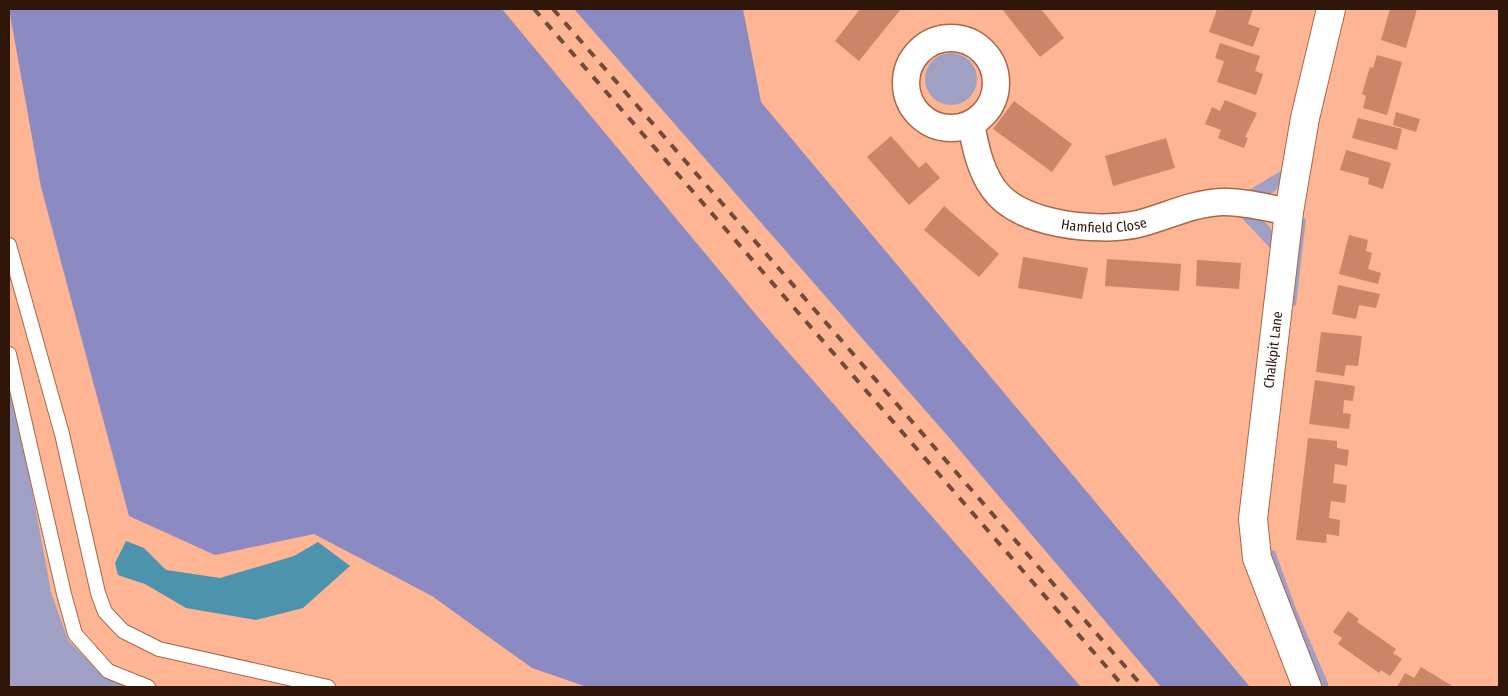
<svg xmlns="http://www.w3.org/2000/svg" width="1508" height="696" font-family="'Fira Sans Condensed',sans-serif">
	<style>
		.green { fill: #a0a0c4 }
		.forest { fill: #8c8ac2 }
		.water { fill: #4c93ae }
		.building { fill: #ca8666 }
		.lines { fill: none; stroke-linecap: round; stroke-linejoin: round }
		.service-casing { stroke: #a96749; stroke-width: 16 }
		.minor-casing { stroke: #a96749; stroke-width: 29 }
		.tertiary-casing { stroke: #a96749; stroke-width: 30 }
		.service { stroke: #fff; stroke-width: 14 }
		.minor { stroke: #fff; stroke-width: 26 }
		.tertiary { stroke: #fff; stroke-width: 28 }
		.rail { stroke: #734a37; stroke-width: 4; stroke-dasharray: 9 9; stroke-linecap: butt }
		.labels { text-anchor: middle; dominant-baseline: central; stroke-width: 4; stroke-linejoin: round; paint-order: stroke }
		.street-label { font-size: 14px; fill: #301609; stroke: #fdb594 }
	</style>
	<rect width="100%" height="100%" fill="#fdb594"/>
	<!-- green -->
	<path class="green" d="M925 79a26 26 0 1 1 52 0a26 26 0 1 1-52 0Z
		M1284,169c-6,28 -15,29 -41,25z
		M1237,213c26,7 39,7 36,38z
		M1302,217l4,2 -10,86 -2,1 -3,-1z
		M9,366l42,226 17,48 35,36 26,11h-120z
		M1269,550l6,1 21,58 32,74v4l-9,-1z"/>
	<!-- forest -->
	<path class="forest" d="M9,9h493l266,320 313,358h-494l-55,-19 -100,-72 -118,-62 -99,21 -86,-39 -88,-329z
		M574,9h169l18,93 489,585h-89l-215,-253z"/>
	<!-- water -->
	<path class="water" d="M126,541l18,7 22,22 54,8 74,-22 24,-14 32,24 -47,42 -47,12 -70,-12 -41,-24 -27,-9 -3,-12z"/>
	<!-- building -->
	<path class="building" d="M860,9h41l-42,52 -24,-20z
		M1002,9h39l23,29 -24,19z
		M1217,9h36l-5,15 12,4 -7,19 -44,-15z
		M1390,9h27l-11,39 -25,-8z
		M1220,43l40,13 -5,15 8,3 -7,21 -39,-13 7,-21 -9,-3z
		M1377,55l25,7 -15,53 -24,-7 3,-12 -4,-2 8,-27 3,1z
		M1225,100l32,13 -12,24 3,1 -4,10 -26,-10 3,-8 -16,-6 7,-17 8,4z
		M1014,101l58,43 -20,28 -59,-43z
		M1396,112l24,7 -4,13 -23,-7z
		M1358,118l44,11 -5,21 -45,-12z
		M891,136l28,32 7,-6 14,16 -31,27 -42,-48z
		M1166,138l9,30 -62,18 -8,-30z
		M1346,150l45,13 -8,26 -15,-5 1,-6 -29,-8z
		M944,206l55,48 -20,23 -55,-47z
		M1349,235l19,5 -2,11 6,2 -4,16 13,4 -3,11 -39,-10z
		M1023,257l65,11 -6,31 -64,-11z
		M1107,259l74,5 -2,27 -74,-5z
		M1197,260l44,3 -2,26 -43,-3z
		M1338,285l42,9 -4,14 -17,-3 -3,14 -24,-5z
		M1321,332l41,4 -4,30 -12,-1 -2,11 -28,-4z
		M1315,380l40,6 -2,15 -9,-1 -1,13 8,1 -2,15 -40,-5z
		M1308,438l29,3v7l12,2 -2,16 -12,-2 -1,9 -1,10 14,2 -2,18 -14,-2 -2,17 11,2 -1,16 -12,-2 -1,9 -30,-3z
		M1348,611l11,8 -2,3 39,27 -3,4 9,6 -12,17 -9,-6 -2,3 -41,-29 4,-6 -9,-6z
		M1421,667l33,20h-57l8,-14 9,5z"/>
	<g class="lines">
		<defs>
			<path id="service" d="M9,245l53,189 36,159 7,19 18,19 36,18 169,38
				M9,354l55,240 11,40 33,37 40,16"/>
			<g id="minor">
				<circle cx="951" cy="83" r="45"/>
				<path id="s1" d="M971,124c4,21 9,46 22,64 25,37 104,45 145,36 28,-7 54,-21 84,-22 21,-1 46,6 67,10"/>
			</g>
			<g id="tertiary">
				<path id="s2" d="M1307,687l-50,-129 -4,-39 36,-307 16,-94 26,-109"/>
			</g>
		</defs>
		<!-- service casing -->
		<use href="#service" class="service-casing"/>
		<!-- minor casing -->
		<use href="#minor" class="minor-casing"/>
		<!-- tertiary casing -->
		<use href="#tertiary" class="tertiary-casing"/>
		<!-- service -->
		<use href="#service" class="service"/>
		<!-- minor -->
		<use href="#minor" class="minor"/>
		<!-- tertiary -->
		<use href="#tertiary" class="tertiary"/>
		<!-- rail -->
		<path class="rail" d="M534,9l590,678
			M553,9l590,678"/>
	</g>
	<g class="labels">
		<!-- street labels -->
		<g class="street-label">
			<text stroke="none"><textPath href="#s1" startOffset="190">Hamfield Close</textPath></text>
			<text stroke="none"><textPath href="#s2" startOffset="348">Chalkpit Lane</textPath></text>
		</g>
	</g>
	<!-- border -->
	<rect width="1508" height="696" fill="none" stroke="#301609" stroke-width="20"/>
</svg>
